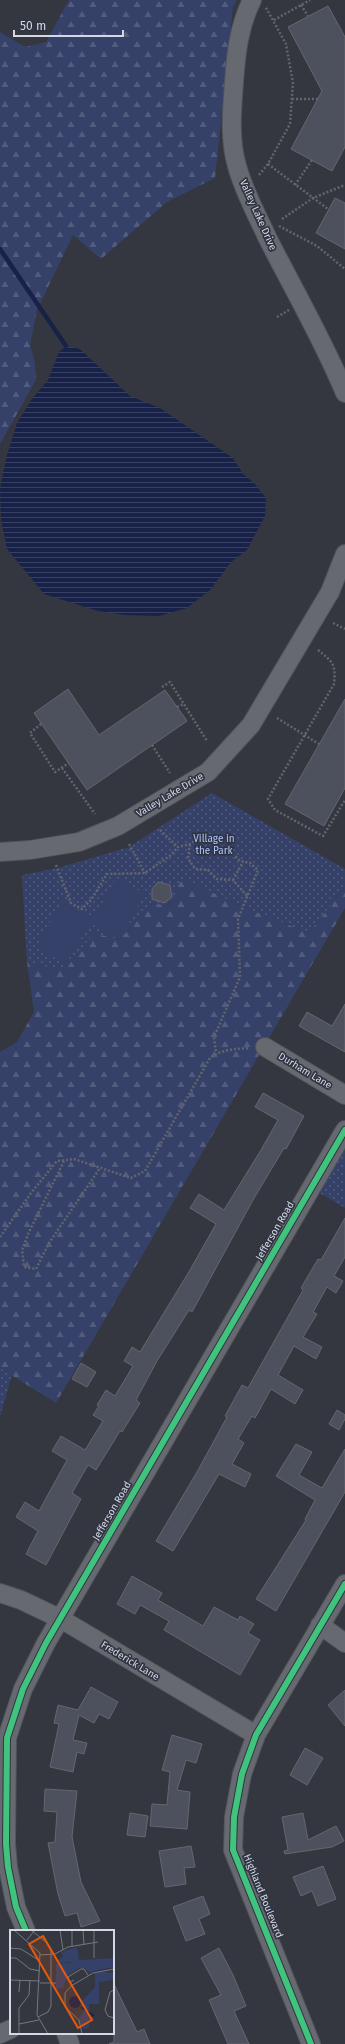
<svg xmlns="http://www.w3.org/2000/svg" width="345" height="2044" font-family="'Fira Sans',sans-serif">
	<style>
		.green { fill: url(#green-dots) }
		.forest { fill: url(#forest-firs) }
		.pitch { fill: #354169 }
		.water { fill: url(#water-rules) }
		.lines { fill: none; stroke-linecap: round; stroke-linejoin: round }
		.stream { stroke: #182249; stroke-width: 4.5 }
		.building { fill: #4d515e; stroke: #64676e }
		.minor-casing { stroke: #52545b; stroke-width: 20 }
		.path { stroke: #64656a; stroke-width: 2.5; stroke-dasharray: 2 2; stroke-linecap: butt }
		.minor { stroke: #676970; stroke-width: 18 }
		.cycleway-casing { stroke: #303543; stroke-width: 8 }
		.cycleway { stroke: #40c37c; stroke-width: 6 }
		.labels { text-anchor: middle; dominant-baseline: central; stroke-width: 3.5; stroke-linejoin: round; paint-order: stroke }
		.street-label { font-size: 10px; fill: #d5d8e2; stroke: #303543 }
		.park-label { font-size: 10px; fill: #aec4ff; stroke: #303543 }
		.inset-river { fill: none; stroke: #182249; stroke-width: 2 }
		.inset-road { fill: none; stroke: #747780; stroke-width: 1 }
		.view { fill: #e8590c; fill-opacity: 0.15; stroke: #e8590c; stroke-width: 2 }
		.inset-edge { fill: none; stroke: #d5d8e2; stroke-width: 2 }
	</style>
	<defs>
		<pattern id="green-dots" width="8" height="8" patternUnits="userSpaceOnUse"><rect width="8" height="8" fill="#354169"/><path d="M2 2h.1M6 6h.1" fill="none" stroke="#515c7e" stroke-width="1.8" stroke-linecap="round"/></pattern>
		<pattern id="forest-firs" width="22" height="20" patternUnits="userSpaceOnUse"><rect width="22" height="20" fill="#354169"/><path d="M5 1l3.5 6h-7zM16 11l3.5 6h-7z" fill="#515c7e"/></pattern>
		<pattern id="water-rules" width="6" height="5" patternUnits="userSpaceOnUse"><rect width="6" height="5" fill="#182249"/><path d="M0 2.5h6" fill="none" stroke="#394163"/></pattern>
	</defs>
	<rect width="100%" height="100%" fill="#34373f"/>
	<!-- green -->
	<path class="green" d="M212,793l133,76v18l-36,46 -68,-27 -57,-27 -8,19 -10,8 -13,-3 -34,37 -25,-7 -30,38 -37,-9 -5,-87 36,-7 71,-21z
		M345,1130v78l-34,-20z
		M0,1368l12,7 -12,42z"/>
	<!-- forest -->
	<path class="forest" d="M69,0h168l-4,7 -18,171 -48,24 -66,57 -28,-24 -36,75 -7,35 5,18 1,17 -36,64v-412l25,15 21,-5z
		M184,879l57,27 68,27 36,-46v21l-289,495 -56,-35v-316l17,-10 17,-30 -7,-50 37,9 30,-38 25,7 34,-37 14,3 9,-8 -1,-12z"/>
	<!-- pitch -->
	<path class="pitch" d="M116,878l29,16 -26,46 -29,-17 -24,41 -30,-17 26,-46 31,18z"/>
	<!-- water -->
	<path class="water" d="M66,346l14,3 50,47 30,12 73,50 10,16 11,9 12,15 -1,18 -18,34 -16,12 -21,28 -23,18 -28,8 -34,-1 -27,-4 -54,-17 -37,-45 -6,-29 -1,-32 7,-33 10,-32 15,-24 16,-19 11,-28z"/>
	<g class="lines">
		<!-- stream -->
		<path class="stream" d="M0,249l66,97"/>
	</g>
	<!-- building -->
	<path class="building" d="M328,6l17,31v110l-13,24 -41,-22 31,-58 -34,-64z
		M335,198l10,5v46l-29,-16z
		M68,689l31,46 66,-45 22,31 -100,69 -53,-77z
		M345,699v89l-21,38 -39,-22z
		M158,882l12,3 2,12 -8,6 -12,-4v-10z
		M345,1004v48l-46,-26 8,-14 25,14z
		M263,1093l41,23 -18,33 -2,-1 -31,52 -61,112 -3,-2 -32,51 -21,39 4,3 -18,29 -2,-1 -24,39 -8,-5 -16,28 9,6 -35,66 -20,-11 12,-23 -22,-14 9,-15 14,9 28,-51 -15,-9 9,-15 24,14 18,-29 -10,-6 6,-9 -2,-1 9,-15 9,6 18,-30 -9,-5 8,-14 8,5 50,-82 26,-46 -26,-16 9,-14 25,16 37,-60 17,-30 -23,-13z
		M345,1218v39l-11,19 9,5 -7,12 -9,-6 -14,25 4,2 -14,23 19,10 -6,12 -22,-13 -16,29 25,15 -8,14 -24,-15 -16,29 -3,-2 -14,23 6,4 -12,21 19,10 -6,13 -26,-13 -46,77 -17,-10 41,-69 30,-55 -2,-1 17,-31 6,3 55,-98 -2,-2 17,-29 3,1z
		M81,1363l15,9 -9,15 -15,-8z
		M337,1410l8,5v4l-6,11 -10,-6z
		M296,1444l16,8 -13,23 23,13 23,-39v43l-69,119 -20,-12 50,-79 -1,-1 10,-19 -39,-24z
		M132,1576l30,17 -4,7 45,26 11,-19 24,13 2,-4 14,8 -6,9 12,7 -20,35 -76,-45 5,-9 -29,-16 -5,9 -18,-10z
		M91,1687l27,15 -9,17 -10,-5 -5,9 -15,-8 -6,25 14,3 -3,11 -7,-2 -4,20 -23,-5 9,-43 -5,-1 4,-18 20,5z
		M345,1690v36l-17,-21z
		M172,1735l30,9 -6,19 -10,-3 -9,30 13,2 -3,37 -37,-3 2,-22 15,1 3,-33 -8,-2z
		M305,1748l18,10 -16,27 -17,-10z
		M45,1789l32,2 -5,46 9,45 19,39 -19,6 -4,-14 -12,3 -7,-22 -10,-51 7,-1 2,-30 -13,-1z
		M130,1813l18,3 -3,21 -18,-2z
		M303,1813l5,27 28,-14 8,15 -12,6 -47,7 -1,-3 4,-1 -6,-33z
		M191,1846l4,21 -11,1 2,16 -21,3 -6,-36z
		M323,1866l13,33 -18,7 -6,-15 -11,5 -8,-19z
		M203,1896l7,18 -11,5 6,15 -19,7 -13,-34z
		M219,1948l14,27 13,31 -12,5 15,33h-21l-19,-44 12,-5 -20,-37z
		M113,1982l24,50 7,-3 6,15h-41l5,-2z"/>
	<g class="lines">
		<defs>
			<path id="minor" d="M252,0c-13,26 -16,53 -18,82 -2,28 -5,57 3,84 7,26 20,49 31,73 26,51 55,101 77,154
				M0,852l30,-2 49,-8 39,-16 90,-54 43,-47 79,-133 15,-38
				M265,1047l80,48
				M0,1593l21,7 40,19 195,116
				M320,1625l25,18
				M26,1931l-10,-24 -8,-40 -2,-23 1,-106 16,-49 23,-46 299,-513
				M66,2033l4,11
				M0,2034l11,-5
				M311,2044l-78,-194 1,-33 8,-43 14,-39 89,-151"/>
		</defs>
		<!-- minor casing -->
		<use href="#minor" class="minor-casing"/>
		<!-- path -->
		<path class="path" d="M301,5l7,11
			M274,20l36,-20
			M292,99h26
			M268,164l60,45
			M259,175l9,-11 22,-40 3,-41 -7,-39 -21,-38
			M295,185l17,-25
			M282,219l31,-21 32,-13
			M279,226l38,20 28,23
			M277,317l12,-7
			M333,623l12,6
			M318,650c15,12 18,14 16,34l-66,115 7,11 48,26 22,-36
			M162,687l8,-5 37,59
			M177,707l7,-3
			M277,718l42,26
			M41,724l-11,9 25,39 14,-9
			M152,745l18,28
			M62,768l33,46
			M160,830l18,17
			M129,844l16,29
			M190,844l-2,14 7,11 13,1 9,9 16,1 14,16
			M56,865l15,38 11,6 9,-9 16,-26 38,-1 26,-18 7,-8 12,-3 11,-8 10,5 7,7 12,3 10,10 10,2 8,7 -20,49 2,58 -26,60 2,16
			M233,880l10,-18
			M64,1161l-35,71 -7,18 2,17 12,2 13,-26 51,-75
			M0,1237l31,-44 26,-32 17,-2 57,19 14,-7 65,-113c12,-9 26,-9 40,-10"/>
		<!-- minor -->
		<use href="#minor" class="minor"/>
		<defs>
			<path id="cycleway" d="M26,1931l-10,-24 -8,-40 -2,-23 1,-106 16,-49 23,-46 299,-513
				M311,2044l-78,-194 1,-33 8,-43 14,-39 89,-151"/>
		</defs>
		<!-- cycleway casing -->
		<use href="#cycleway" class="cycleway-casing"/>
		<!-- cycleway -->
		<use href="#cycleway" class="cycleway"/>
	</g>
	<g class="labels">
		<!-- street labels -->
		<g class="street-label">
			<text transform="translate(258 215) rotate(66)">Valley Lake Drive</text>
			<text transform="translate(170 795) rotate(-31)">Valley Lake Drive</text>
			<text transform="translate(305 1071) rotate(31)">Durham Lane</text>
			<text transform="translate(275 1231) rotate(-60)">Jefferson Road</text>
			<text transform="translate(112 1511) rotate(-60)">Jefferson Road</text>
			<text transform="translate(130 1661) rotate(31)">Frederick Lane</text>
			<text transform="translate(263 1896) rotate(68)">Highland Boulevard</text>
		</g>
		<!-- park labels -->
		<g class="park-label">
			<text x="214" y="839">Village in<tspan x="214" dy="12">the Park</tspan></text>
		</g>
	</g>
	<!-- overview -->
	<g transform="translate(10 1930)">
		<rect width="104" height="104" fill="#34373f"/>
		<path d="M67,17l2,13 -20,4 -1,-4 5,-3 -2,-5z" fill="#354169"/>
		<path d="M60,27l9,3 35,-2v9l-25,5 -4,-4h-6l-11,7 -5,13 -6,1 -1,4v-29l15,-1zM92,41l6,2 6,-1v8l-15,2v22h-10l1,12 5,3 -6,1v8l-7,1 -3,-11 4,-6 -1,-11 13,-14v-14z" fill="#354169"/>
		<path d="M59 72a6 6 0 1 1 12 0a6 6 0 1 1-12 0Z" fill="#182249"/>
		<path class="inset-river" d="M71,77l13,9"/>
		<path class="inset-road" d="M4,0l26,23 -3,62 11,19M21,0l15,12 5,9v55l-3,6 -10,5M50,0l3,20M73,0l1,15M17,10l8,-10M62,17v-17M0,18l11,1 19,12M30,25l15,-1 13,-7 30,-5M0,28h6l14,11 10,2M84,28v-28M0,50l30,1M64,50l-4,2 -2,-5 13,-8h3l4,6M30,53h16M104,60l-4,2 -5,18 3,6 6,2M9,62l1,-12M9,94l20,-4M9,104v-26l10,-13 1,-15M72,104l-3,-14 -14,-13v-14l6,-7 22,-13 21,-4"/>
		<path class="view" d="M33,6l49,84 -14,8 -49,-84z"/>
		<rect width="104" height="104" class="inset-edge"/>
	</g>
	<!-- scale -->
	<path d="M14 30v6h109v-6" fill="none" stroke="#d5d8e2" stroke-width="2"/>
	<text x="20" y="30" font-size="12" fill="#d5d8e2" stroke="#303543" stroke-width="3" paint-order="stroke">50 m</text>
</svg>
